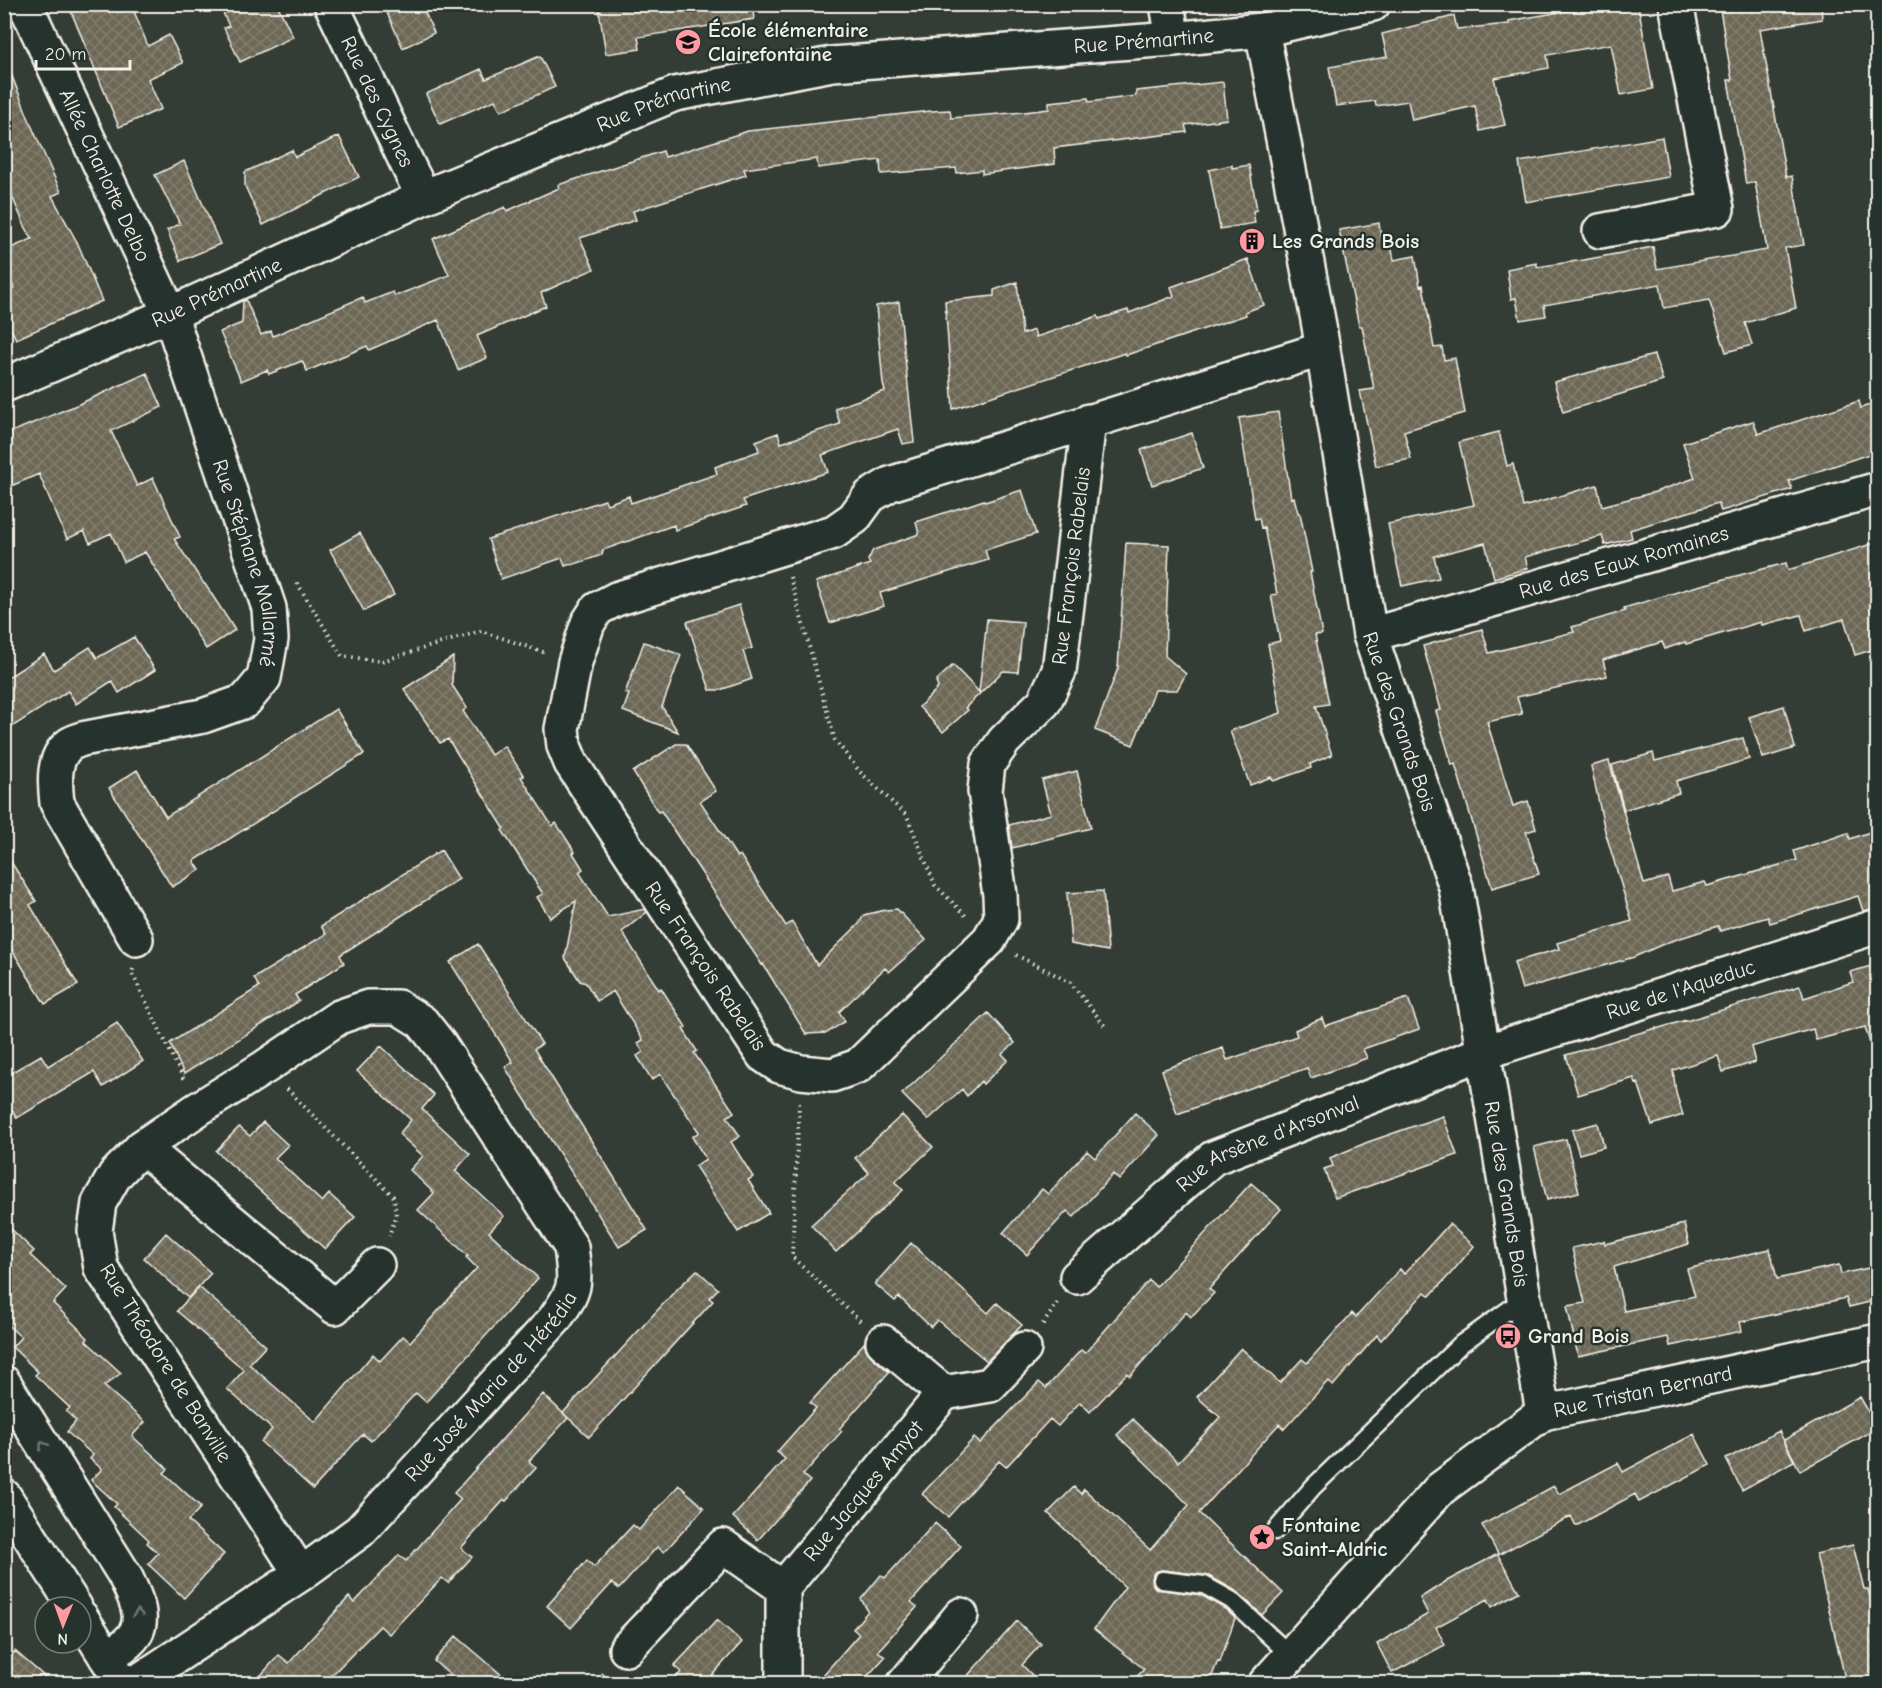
<svg xmlns="http://www.w3.org/2000/svg" width="1882" height="1688" font-family="'Comic Neue',sans-serif">
	<style>
		.building { fill: url(#building-cross-hatch); stroke: #f4f1e8; stroke-width: 1.5 }
		.lines { fill: none; stroke-linecap: round; stroke-linejoin: round }
		.service-casing { stroke: #f4f1e8; stroke-width: 21 }
		.minor-casing { stroke: #f4f1e8; stroke-width: 38 }
		.tertiary-casing { stroke: #f4f1e8; stroke-width: 38 }
		.path { stroke: #f4f1e8; stroke-width: 4; stroke-dasharray: 1.5 4.5; stroke-linecap: butt }
		.service { stroke: #26332d; stroke-width: 16 }
		.minor { stroke: #26332d; stroke-width: 33 }
		.tertiary { stroke: #26332d; stroke-width: 33 }
		.oneway { stroke: #6e766e }
		.labels { text-anchor: middle; dominant-baseline: central; stroke-width: 5; stroke-linejoin: round; paint-order: stroke }
		.poi-label { font-size: 21px; font-weight: bold; fill: #f4f1e8; stroke: #26332d; text-anchor: start }
		.street-label { font-size: 21px; fill: #f4f1e8; stroke: #26332d }
	</style>
	<defs>
		<pattern id="building-cross-hatch" width="8" height="8" patternUnits="userSpaceOnUse" patternTransform="scale(1.5)"><rect width="8" height="8" fill="#6c6755"/><path d="M0 0l8 8M0 8l8-8" fill="none" stroke="#827d6d"/></pattern>
	</defs>
	<rect width="100%" height="100%" fill="#343d35"/>
	<filter id="ink" filterUnits="userSpaceOnUse"><feTurbulence type="fractalNoise" baseFrequency=".0167" numOctaves="2"/><feDisplacementMap in="SourceGraphic" scale="12" xChannelSelector="R" yChannelSelector="G"/><feConvolveMatrix kernelMatrix="1 2 1 2 8 2 1 2 1" color-interpolation-filters="sRGB"/></filter>
	<g filter="url(#ink)">
		<!-- building -->
		<path class="building" d="M68,4h63l17,42 21,-11 14,28 -35,16 13,30 -42,18z
			M219,4h58l16,33 -53,25 -16,-34 5,-2z
			M383,4h38l13,29 -31,15z
			M598,4h154l2,15 -116,18 2,12 -34,5z
			M1607,4h31l15,85 -32,6 -10,-51 -64,11 2,13 -55,10 11,47 -25,6 -5,-25 -63,14 -4,-19 -32,5 -1,-5 -39,5 -7,-39 58,-10 -5,-23 72,-18 3,13 52,-5v-3z
			M1719,4h102l1,15 -62,10 26,148 6,-1 12,69 -19,3 11,60 -51,15 7,22 -26,7 -17,-52 -45,8 -4,-24 -116,21 2,11 -26,4 -4,-22 -5,1 -4,-30 30,-6v4l47,-7 69,-13 4,22 110,-19 -12,-68 -9,2 -18,-104h4z
			M540,56l15,31 -54,24 -6,-11 -55,24 -14,-30 55,-25 5,10z
			M4,61h2l26,66 29,65 -9,4 26,48 24,57 -86,38 -12,-24v-23l10,-4 -10,-23v-14l28,-12 -8,-15 -20,-46z
			M1223,82l4,37 -42,6 2,7 -133,16 1,16 -73,10v-4l-25,3 -1,-5 -75,6 -1,-14 -62,8 -1,-9 -73,10 2,6 -113,36 3,9 -56,18 14,31 -53,24 5,13 -69,30 10,22 -29,12 -20,-50 -69,30 -2,-4 -60,25 -5,-10 -33,13 -2,-4 -26,11 -21,-49 22,-9 1,-22 3,-1 15,35 10,-4 2,5 90,-39 2,6 28,-11 2,4 54,-21 -16,-36 72,-32 2,4 52,-23 -1,-3 105,-34 2,6 83,-26 183,-20 19,-1 1,8 73,-6 25,-3v-7l39,-4 1,4 47,-6v-5z
			M339,136l20,41 -96,48 -18,-39v-14l47,-22 3,7z
			M1662,137l7,40 -143,25 -7,-40z
			M184,161l36,83 -40,17 -13,-31 13,-6 -25,-49z
			M1232,165v3l17,-3 8,45 -4,1 2,12 -35,6 -11,-59z
			M1379,223l2,14 8,-1 5,24 21,-4 5,30 3,-1 11,63 8,-1 2,13 11,-2 10,55 -61,18 7,28 -35,7 -16,-75 14,-2 -12,-63h-3l-20,-96z
			M1248,259l16,46 -19,7 1,3 -120,40 -1,-2 -172,56 -8,-108 49,-5v-6l23,-8 5,52 12,-4 2,7 62,-21 1,3 29,-9 1,3 45,-17 -3,-9z
			M899,302l15,140 -11,2 -5,-15 -76,26 6,17 -85,28 3,6 -71,24 -1,-5 -71,25 -1,5 -30,10 -1,-1 -6,2 -3,-8 -61,21 -13,-40 117,-39 2,4 22,-8 2,7 86,-29 -2,-7 44,-16 -3,-10 22,-8 3,10 59,-19 -5,-16 50,-17 -2,-7 -7,-78z
			M1654,355l9,26 -100,31 -9,-30z
			M147,373l15,34 -51,24 26,55 16,-8 27,59 -6,2 30,45h1l30,46 -29,19 -61,-97 -21,10 -13,-29 -21,10 -6,-12 -17,8 -28,-65 -35,15v-54l75,-31z
			M1859,401l2,7 17,-6v49l-89,30 3,8 -71,22 -3,-8 -88,27 2,8 -27,7 -3,-9 -77,21 3,11 -34,10 -9,-35 -51,13 5,22 -37,8 -14,-62 86,-19 -15,-63 40,-10 8,34 6,-2 10,43 74,-22 5,21 53,-14 40,-14 -12,-35 70,-22 5,13z
			M1278,412l13,86 3,-1 4,16h2l12,59h-2l12,62 -7,1 14,69 -13,2 16,49 -22,9 1,4 -38,13 -2,-4 -21,8 -20,-54 51,-18 -13,-69 12,-3 -9,-46 6,-1 -13,-67 -3,1 -2,-10 -4,1 -16,-101z
			M1192,433l11,35 -51,17 -11,-35z
			M1022,490l14,44 -51,16 3,10 -108,33 4,13 -54,17 -14,-41 54,-18 -2,-4 5,-10 46,-16 -3,-12 53,-17 15,-5 1,2z
			M360,533l34,62 -30,16 -34,-61z
			M1878,542v106l-23,7 -11,-36 -38,12 -5,-16 -39,10 -1,-3 -75,22 -1,-2 -20,7 -3,-7 -59,18 4,16 -90,21 5,17 -35,8 26,84 15,-5 8,28 -10,3 13,42 -47,14 -37,-124 -3,1 -16,-54 5,-1 -18,-64 59,-17 7,24 85,-21 -2,-5 53,-16 -1,-3 70,-21 92,-24 2,7z
			M1126,543l43,2 -4,111 21,18 -9,16h-22l-22,55 -38,-15 23,-62z
			M739,605l13,43 -9,3 9,28 -32,11h-10l-23,-68z
			M987,619l36,3 -5,50 -15,-1 -38,37 3,2 -25,22 -24,-25 19,-19 -2,-7 17,-16 26,27z
			M134,637l21,33 -36,23 -7,-12 -36,23 -8,-13 -64,41v-52l40,-26 10,16 36,-23 7,11z
			M644,642l37,13 -19,52 16,25 -55,-21 6,-17 -4,-1z
			M453,657l-1,28 15,23 -4,3 28,44 13,-9 20,30 -3,1 31,49 4,-3 19,29 -2,1 10,16 -4,3 29,45 37,-8 2,3 -25,20 37,58 2,-2 16,25 9,14 -3,2 14,22 -3,2 40,59 -7,5 13,19 -9,6 22,35 -5,3 21,33 -31,19 -43,-66 11,-7 -14,-22 7,-5 -39,-58 -8,6 -15,-24 6,-4 -5,-9 5,-3 -30,-49 -16,10 -11,-18 -6,-2 -15,-23 11,-57 -26,17 -13,-21 6,-3 -41,-64 2,-2 -56,-89 -8,4 -36,-54z
			M1784,706l11,42 -32,10 -14,-41z
			M336,709l28,45 -170,107 6,9 -28,17 -63,-99 28,-18 29,47z
			M1743,738l6,21 -73,22 3,12 -55,17 -12,-45 41,-12 2,8z
			M676,744h10l30,47 -16,10 37,56 3,-2 46,71 6,-4 25,43 42,-41 5,-9 21,-5 12,-1 29,31 -37,32 -4,-4 -46,44 6,9 -18,12 -21,1 -43,-70 -1,1 -101,-154 -3,1 -25,-40z
			M1609,761l35,123 24,-7 4,14 33,-9 2,4 90,-26 -3,-9 54,-18 2,6 28,-10v79l-15,3 -5,-15 -88,27 -2,-6 -48,14 -2,-5 -50,16 -34,15 -112,32 -8,-27 45,-13 -2,-6 75,-22 -27,-90 -14,-65z
			M1077,771l14,57 -79,20 -3,-23 42,-11 -9,-34z
			M441,850l18,29 -119,76 4,8 -49,32 4,6 -115,73 -14,-31 89,-56 -5,-9 72,-44 -5,-8z
			M4,851l32,50 -6,4 48,80 -33,19 -41,-67z
			M1103,891l5,60 -37,-7 -4,-51z
			M478,944l64,100 -8,5 113,181 -28,17 -103,-162 -11,-18 8,-5 -63,-100z
			M1878,964v78l-8,1 -5,-16 -49,13 -3,-11 -62,18 4,15 -32,10 -5,-16 -45,14 3,23 7,22 -31,10 -14,-42 -2,1 -2,-6 -56,17 -12,-40 90,-27v1l30,-9v1l114,-35 4,12 49,-16 -3,-10z
			M1408,998l11,31 -56,20 4,9 -56,20 -4,-10 -130,46 -15,-44 61,-22 4,12 70,-24 -2,-6 27,-12 3,8z
			M988,1013l27,30 -13,11 6,6 -25,24 -2,-3 -14,15 -5,-7 -34,31 -26,-26z
			M117,1023l26,38 -40,26 -9,-15 -77,46 -13,-21v-20l37,-22 7,11z
			M381,1046l53,49 -12,14 48,45 -15,17 49,45 -15,16 49,46 -112,124 -10,-9 -45,48 -8,-7 -50,55 -52,-47 11,-13 -45,-40 17,-19 -67,-59 22,-24 67,59 -17,18 66,58 58,-68 7,7 23,-25 7,6 67,-74 -11,-11 2,-1 -50,-46 16,-17 -24,-23 13,-14 -24,-22 12,-14 -54,-49z
			M1135,1113l24,22 -40,45 -6,-6 -39,43 -7,-6 -40,44 -24,-22 39,-44 6,5 39,-43 8,7z
			M902,1115l31,32 -38,35 8,8 -67,62 -25,-27 58,-52 -14,-15z
			M1443,1116l14,39 -122,43 -11,-29 9,-3 -3,-8 38,-16z
			M263,1122l25,23 -13,13 47,44 7,-8 26,23 -30,32 -109,-98 23,-24 11,9z
			M1598,1123l6,24 -25,7 -7,-24z
			M1566,1139l13,53 -32,8 -13,-53z
			M1251,1183l30,26 -72,80 5,4 -23,24 -5,-5 -56,64 -3,-3 -37,39 -10,-10 -22,24 -8,-7 -44,48 -7,-6 -51,56 -26,-23 52,-56 6,5 59,-61 7,6 35,-38 4,3 64,-73 7,7z
			M4,1222l30,29 -4,4 36,34 -13,14 35,35 -2,3 35,32 -17,13 41,36 -13,14 36,33 -4,4 37,34 -13,14 36,33 -40,44 -36,-34 10,-11 -11,-10 2,-3 -35,-33 3,-3 -26,-24 11,-11 -12,-10 3,-4 -26,-23 9,-11 -10,-10 4,-3 -35,-33 3,-3 -26,-25 9,-10 -17,-15z
			M1449,1224l25,22 -22,26 -22,24 -5,-4 -44,48 -4,-5 -44,51 -5,-5 -44,48 -5,-5 -80,89 84,80 -21,22 -24,-23 -29,-16 -46,-6 -6,1 -4,3 -1,5 1,6 3,4 45,6 24,14 10,9 -15,44 -2,-1 -9,22h-78l13,-14 -50,-40 31,-42 -77,-74 26,-26 7,7 3,-5 66,61 39,-45 -72,-70 16,-16 45,43 42,-45 -23,-20 44,-49 39,35 22,-24 5,4 45,-50 4,4 44,-48 4,5z
			M1684,1224l5,20 -75,23 10,44 71,-15 -8,-27 83,-20 7,30 62,-14 2,9 37,-8v34l-29,7 -3,-9 -106,24 2,9 -72,15 -2,-9 -90,19 -11,-50 18,-3 -13,-55 32,-7 1,3z
			M166,1233l45,40 -23,25 -44,-40z
			M911,1243l77,70 9,-10 25,22 -35,36 -50,-41 -6,7 -32,-30 -4,4 -20,-17z
			M697,1270l21,19 -9,9 4,3 -124,136 -26,-24 113,-123z
			M865,1342l1,7 5,7 18,16 -50,57 3,2 -39,44 7,6 -52,59 -25,-23 52,-58 -8,-7 39,-44 -6,-5z
			M543,1394l25,24 -39,43 7,7 -30,33 -2,-1 -43,48 11,9 -24,26 -6,-5 -53,56 -9,-8 -56,57h-70l25,-28 10,8 60,-66 5,6 45,-48 7,6 55,-62 -7,-6z
			M1860,1397l18,31 -78,43 -16,-31z
			M1779,1431l15,30 -52,29 -16,-31z
			M1694,1434l16,31 -71,37 -4,-8 -59,32 -5,-10 -73,39 21,37 -27,15 -4,-8 -52,28 9,18 -53,28 -15,-29 51,-30 -8,-16 25,-16 53,-28 -16,-29 72,-39 5,8 59,-31 5,9z
			M679,1485l25,23 -40,44 -7,-5 -38,42 -7,-6 -41,45 -24,-22 40,-46 7,7 39,-42 6,5z
			M935,1523l26,23 -50,56 6,5 -39,44 7,6 -24,26h-45l43,-49 -6,-5 15,-18 -7,-12 20,-24 4,3z
			M1853,1545l11,44h4l10,40v54h-32l-30,-129z
			M717,1620l25,22 -37,41h-34l10,-11 -7,-6z
			M1017,1621l24,23 -19,21 18,18h-79z
			M456,1636l26,22 29,25h-52l-25,-22z
			M15,1651l37,32h-48v-20z"/>
		<g class="lines">
			<defs>
				<path id="service" d="M1275,1531l38,-44 148,-143 64,-46
					M1162,1580l42,5 27,15 59,55"/>
				<g id="minor">
					<path id="s1" d="M25,4l145,310 99,294 2,31 -7,39 -19,23 -42,15 -121,23c-4,2 -10,3 -13,6 -17,13 -14,39 -12,58l79,136"/>
					<path id="s2" d="M331,4l81,170 12,23"/>
					<path d="M1167,4l6,35"/>
					<path id="s3" d="M1262,30l56,290 52,315 86,252 87,526"/>
					<path d="M1600,231l117,-22 -41,-205"/>
					<path d="M1089,421l-30,250 -15,31 -40,39 -16,23 -3,27 15,104 1,24 -12,21 -131,126 -26,9 -31,-3 -22,-6 -16,-11 -192,-292 -7,-17 -2,-17 13,-67 13,-39 9,-14 19,-10 218,-67 20,-14 16,-22 20,-12 433,-135"/>
					<path id="s4" d="M1370,635l508,-146"/>
					<path d="M142,1147l193,160 42,-42"/>
					<path id="s5" d="M1077,1277l136,-119 269,-105 396,-127"/>
					<path d="M4,1383l120,191c9,19 26,47 6,66 -6,7 -16,12 -24,17"/>
					<path d="M944,1393l46,-8 34,-36"/>
					<path d="M626,1649l97,-103 60,42"/>
					<path id="s6" d="M134,1684l167,-110 59,-43 194,-211c23,-32 22,-34 17,-73l-131,-202 -18,-23 -24,-15h-30l-29,10 -74,50 -67,42 -56,38 -27,28 -16,28 -4,28 6,37 200,306"/>
					<path id="s7" d="M783,1684v-96l161,-195 -61,-51"/>
					<path d="M904,1684l57,-69"/>
					<path id="s8" d="M1265,1684l175,-195 103,-76 335,-72"/>
				</g>
				<g id="tertiary">
					<path id="s9" d="M4,385l166,-71 254,-117 251,-103 157,-30 341,-25 89,-9 111,-26"/>
					<path d="M4,1496l71,111"/>
					<path d="M81,1617l42,67"/>
				</g>
			</defs>
			<!-- service casing -->
			<use href="#service" class="service-casing"/>
			<!-- minor casing -->
			<use href="#minor" class="minor-casing"/>
			<!-- tertiary casing -->
			<use href="#tertiary" class="tertiary-casing"/>
			<!-- path -->
			<path class="path" d="M790,577l45,163 25,32 47,44 28,69 31,31
				M297,583l45,73 40,5 99,-30 65,22
				M1016,955l54,27 35,44
				M133,969l-1,4 53,109
				M287,1089l107,108 2,19 -7,20
				M799,1103l-7,154 68,64
				M1043,1324l16,-23
				M595,1684l10,-12"/>
			<!-- service -->
			<use href="#service" class="service"/>
			<!-- minor -->
			<use href="#minor" class="minor"/>
			<!-- tertiary -->
			<use href="#tertiary" class="tertiary"/>
		</g>
		<!-- one-way arrows -->
		<defs><path id="oneway-chevron" d="M-2-3.5L2.5 0L-2 3.5" fill="none" stroke-width="1.6" stroke-linecap="round" stroke-linejoin="round" transform="scale(1.5)"/></defs>
		<g class="oneway">
			<use href="#oneway-chevron" transform="translate(43 1445) rotate(-122)"/>
			<use href="#oneway-chevron" transform="translate(138 1613) rotate(-93)"/>
		</g>
	</g>
	<!-- icons -->
	<defs>
		<symbol id="school-disc" viewBox="-11 -11 22 22"><circle r="9.5" fill="#ff9aa2" stroke="#26332d"/><path d="M0-5L7-2L0 1L-7-2ZM-4 1L0 2.5L4 1V4Q0 6-4 4Z" fill="#111"/></symbol>
		<symbol id="building-disc" viewBox="-11 -11 22 22"><circle r="9.5" fill="#ff9aa2" stroke="#26332d"/><path d="M-4-6H4V6H1V3H-1V6H-4ZM-2.5-4.3h1.7v1.8h-1.7ZM.8-4.3h1.7v1.8H.8ZM-2.5-1h1.7V.8h-1.7ZM.8-1h1.7V.8H.8Z" fill="#111"/></symbol>
		<symbol id="bus-disc" viewBox="-11 -11 22 22"><circle r="9.5" fill="#ff9aa2" stroke="#26332d"/><path d="M-5-6H5V4H4V6H2V4H-2V6H-4V4H-5ZM-3.5-4V0h7V-4ZM-3.5 1.2v1.5H-2V1.2ZM2 1.2v1.5H3.5V1.2Z" fill="#111"/></symbol>
		<symbol id="sight-disc" viewBox="-11 -11 22 22"><circle r="9.5" fill="#ff9aa2" stroke="#26332d"/><path d="M0-6L1.8-2.2L6-1.7L2.9 1.2L3.7 5.4L0 3.3L-3.7 5.4L-2.9 1.2L-6-1.7L-1.8-2.2Z" fill="#111"/></symbol>
	</defs>
	<g fill-rule="evenodd">
		<use href="#school-disc" x="673" y="27" width="30" height="30"/>
		<use href="#building-disc" x="1237" y="226" width="30" height="30"/>
		<use href="#bus-disc" x="1493" y="1321" width="30" height="30"/>
		<use href="#sight-disc" x="1247" y="1522" width="30" height="30"/>
	</g>
	<g class="labels">
		<!-- poi labels -->
		<g class="poi-label">
			<text x="708" y="30">École élémentaire<tspan x="708" dy="24">Clairefontaine</tspan></text>
			<text x="1272" y="241">Les Grands Bois</text>
			<text x="1528" y="1336">Grand Bois</text>
			<text x="1282" y="1525">Fontaine<tspan x="1282" dy="24">Saint-Aldric</tspan></text>
		</g>
		<!-- street labels -->
		<g class="street-label">
			<text stroke="none"><textPath href="#s9" startOffset="1204">Rue Prémartine</textPath></text>
			<text stroke="none"><textPath href="#s2" startOffset="108">Rue des Cygnes</textPath></text>
			<text stroke="none"><textPath href="#s9" startOffset="718">Rue Prémartine</textPath></text>
			<text stroke="none"><textPath href="#s1" startOffset="189">Allée Charlotte Delbo</textPath></text>
			<text stroke="none"><textPath href="#s9" startOffset="232">Rue Prémartine</textPath></text>
			<text stroke="none"><textPath href="#s4" startOffset="264">Rue des Eaux Romaines</textPath></text>
			<text stroke="none"><textPath href="#s1" startOffset="604">Rue Stéphane Mallarmé</textPath></text>
			<text transform="translate(1071 566) rotate(-83)">Rue François Rabelais</text>
			<text stroke="none"><textPath href="#s3" startOffset="706">Rue des Grands Bois</textPath></text>
			<text transform="translate(706 966) rotate(56)">Rue François Rabelais</text>
			<text stroke="none"><textPath href="#s5" startOffset="678">Rue de l'Aqueduc</textPath></text>
			<text stroke="none"><textPath href="#s5" startOffset="236">Rue Arsène d'Arsonval</textPath></text>
			<text stroke="none"><textPath href="#s3" startOffset="1192">Rue des Grands Bois</textPath></text>
			<text transform="translate(166 1363) rotate(58)">Rue Théodore de Banville</text>
			<text stroke="none"><textPath href="#s6" startOffset="468">Rue José Maria de Hérédia</textPath></text>
			<text stroke="none"><textPath href="#s8" startOffset="492">Rue Tristan Bernard</textPath></text>
			<text stroke="none"><textPath href="#s7" startOffset="222">Rue Jacques Amyot</textPath></text>
		</g>
	</g>
	<!-- margin -->
	<rect width="1882" height="1688" fill="none" stroke="#26332d" stroke-width="24"/>
	<rect x="12" y="12" width="1858" height="1664" fill="none" stroke="#f4f1e8" stroke-width="2" filter="url(#ink)"/>
	<!-- north arrow -->
	<g transform="translate(63 1625) rotate(181)"><circle r="28" fill="#26332d" stroke="#787f78" stroke-width="1.5"/>
	<path d="M0-4.5L10 22L0 15L-10 22Z" fill="#ff9aa2"/>
	<text y="-9" font-size="16" font-weight="bold" text-anchor="middle" fill="#f4f1e8">N</text>
	</g>
	<!-- scale -->
	<path d="M36 60v9h94v-9" fill="none" stroke="#f4f1e8" stroke-width="3"/>
	<text x="45" y="60" font-size="18" fill="#f4f1e8" stroke="#26332d" stroke-width="4.5" paint-order="stroke">20 m</text>
</svg>
